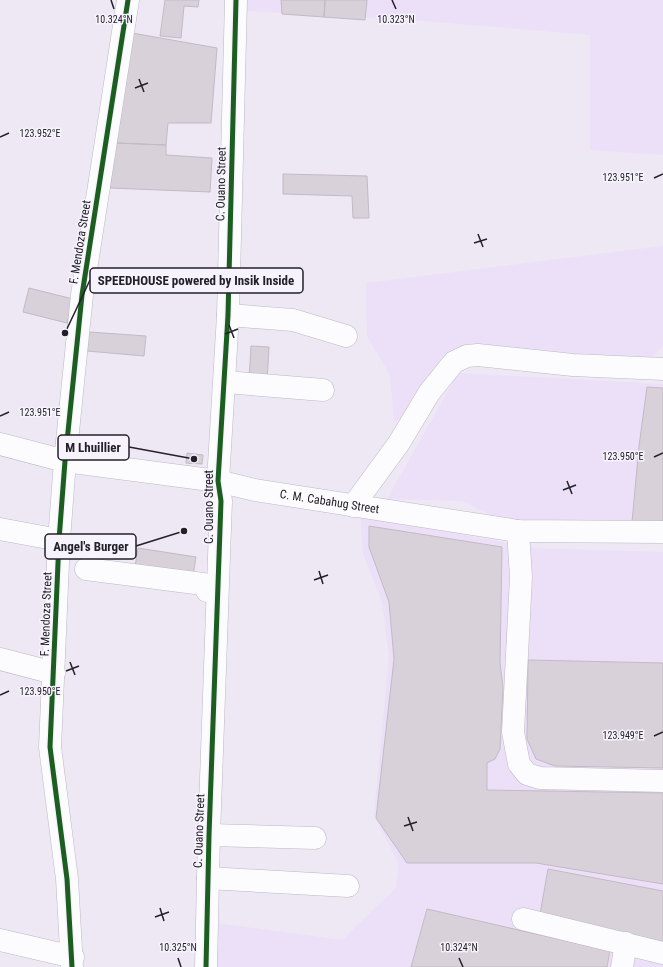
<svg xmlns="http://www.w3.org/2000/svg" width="663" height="967" font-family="'Roboto Condensed',sans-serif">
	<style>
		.built { fill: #ebe0f8 }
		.building { fill: #d8d1da; stroke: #c2bac4 }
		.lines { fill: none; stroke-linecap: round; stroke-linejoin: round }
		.minor-casing { stroke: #bdb8c3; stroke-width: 23 }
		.minor { stroke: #fcfcfe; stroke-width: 22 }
		.cycleway-casing { stroke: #f7f3fd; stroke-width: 8 }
		.cycleway { stroke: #1b5e20; stroke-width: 5 }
		.ticks { fill: none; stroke: #242029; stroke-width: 1.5 }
		.labels { text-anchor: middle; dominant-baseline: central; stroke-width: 3; stroke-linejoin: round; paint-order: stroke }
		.street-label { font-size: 12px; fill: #242029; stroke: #f7f3fd }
		.ticks-label { font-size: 10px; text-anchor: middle; fill: #242029; stroke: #f7f3fd; stroke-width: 3; stroke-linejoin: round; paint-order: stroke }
		.leader { fill: none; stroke: #242029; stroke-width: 1.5 }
		.callout-dot { fill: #242029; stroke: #f7f3fd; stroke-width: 1.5 }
		.callout { fill: #f7f3fd; stroke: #242029; stroke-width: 1.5 }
		.callout-label { font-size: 13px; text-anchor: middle; font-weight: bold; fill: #242029 }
	</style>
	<rect width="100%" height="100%" fill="#eee8f5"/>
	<!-- built -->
	<path class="built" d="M245,0h418v155l-73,-5v-115l-167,-14 -179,-10z
		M663,246v100l-16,17 -195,-12 -44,63 -14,8 -4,-47 -23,-39 -1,-53z
		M458,373l205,11v144l-153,-4 -48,-23 -75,-2z
		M360,515l173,33 130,4v415h-445l-2,-44 127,17 11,-12 42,-40 3,-23 -25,-50 15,-159 -7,-54 -19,-48z"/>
	<!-- building -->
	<path class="building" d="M165,0h34l-1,7 -14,-1 -3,32 -21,-2z
		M281,0h44l-1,17 -42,-3z
		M325,0h42l-2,20 -41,-3z
		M132,33l85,15 -6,75h-43l-2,22 -50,-2z
		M116,143l50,2v10l46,3 -2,34 -100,-4z
		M283,174l84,2 2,42h-16l-1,-22 -69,-2z
		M29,288l44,11 -6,24 -44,-11z
		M89,332l57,4 -2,20 -57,-5z
		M251,346l18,1 -2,35 -18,-1z
		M647,387l16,1v134h-31l7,-76z
		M187,453l16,2 -1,9 -16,-1z
		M369,526l133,21 -2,116 3,24 -3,62 -5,10 -8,4v27l176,3v91l-127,-21h-129l-31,-45 18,-159 -5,-57 -20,-55z
		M138,548l58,9 -3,19 -58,-9z
		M528,660l135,3v105l-108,-2 -19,-7 -9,-20z
		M548,869l115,22v53l-124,-24z
		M427,909l183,42 -3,16h-196z"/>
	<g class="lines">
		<defs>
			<g id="minor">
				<path d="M228,315l65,5 53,16"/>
				<path d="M225,382l98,8"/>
				<path id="s1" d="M0,444l65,17 153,20 37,9 263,41 145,1"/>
				<path d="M353,506l46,-63 30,-50 25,-31 13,-6 11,-1 95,10 90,4"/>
				<path d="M0,529l59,11"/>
				<path d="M518,531l3,46 -8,155 6,32 8,10 13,4 123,3"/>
				<path d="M86,569l117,15 4,7 10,2"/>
				<path d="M0,659l54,14"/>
				<path d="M209,835l106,3"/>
				<path d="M208,878l140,8"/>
				<path d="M523,919l140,34"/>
				<path d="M0,940l73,17"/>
				<path d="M72,967l-5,-88 -17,-132 9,-207 6,-79 17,-166 46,-295"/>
				<path d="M206,967l3,-132 12,-334 -3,-20 10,-166 8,-315"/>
				<path d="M622,967l4,-24"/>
			</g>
		</defs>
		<!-- minor casing -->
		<use href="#minor" class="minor-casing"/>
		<!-- minor -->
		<use href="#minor" class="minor"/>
		<defs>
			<path id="cycleway" d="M72,967l-5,-88 -17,-132 9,-207 6,-79 17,-166 46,-295
				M206,967l3,-132 12,-334 -3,-20 10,-166 8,-315"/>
		</defs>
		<!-- cycleway casing -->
		<use href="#cycleway" class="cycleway-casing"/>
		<!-- cycleway -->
		<use href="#cycleway" class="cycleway"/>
	</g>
	<!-- ticks -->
	<path class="ticks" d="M111,0l3,9M392,0l4,9M139,79l5,13M135,88l13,-5M0,137l9,-4M654,178l9,-4M478,234l5,13M474,243l13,-4M229,325l5,13M225,334l13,-5M0,416l9,-4M654,457l9,-4M567,481l5,13M563,490l13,-5M319,571l4,13M314,580l14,-5M70,662l5,13M66,671l13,-5M0,695l9,-4M654,736l9,-4M408,817l5,14M404,826l13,-4M160,908l4,13M155,917l14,-5M178,958l3,9M459,958l4,9"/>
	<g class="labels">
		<!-- street labels -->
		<g class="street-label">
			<text transform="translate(221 184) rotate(-89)">C. Ouano Street</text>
			<text transform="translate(80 242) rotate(-81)">F. Mendoza Street</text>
			<text stroke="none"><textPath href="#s1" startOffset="335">C. M. Cabahug Street</textPath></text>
			<text transform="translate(209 507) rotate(-90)">C. Ouano Street</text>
			<text transform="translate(46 614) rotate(-88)">F. Mendoza Street</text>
			<text transform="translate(199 831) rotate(-88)">C. Ouano Street</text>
		</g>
	</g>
	<g class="ticks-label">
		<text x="114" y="23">10.324°N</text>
		<text x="396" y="23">10.323°N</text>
		<text x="40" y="137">123.952°E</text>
		<text x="623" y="181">123.951°E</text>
		<text x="40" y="416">123.951°E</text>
		<text x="623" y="460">123.950°E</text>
		<text x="40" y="695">123.950°E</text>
		<text x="623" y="739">123.949°E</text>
		<text x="178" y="951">10.325°N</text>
		<text x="459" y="951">10.324°N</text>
	</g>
	<!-- callouts -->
	<path class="leader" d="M65 333L90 280M194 459L129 447M184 531L136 546"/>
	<g class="callout-dot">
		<circle cx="65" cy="333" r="4"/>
		<circle cx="194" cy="459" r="4"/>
		<circle cx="184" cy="531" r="4"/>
	</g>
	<g class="callout">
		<rect x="90" y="268" width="213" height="25" rx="4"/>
		<rect x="58" y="435" width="71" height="25" rx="4"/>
		<rect x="45" y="534" width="91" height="25" rx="4"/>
	</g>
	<g class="callout-label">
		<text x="196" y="285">SPEEDHOUSE powered by Insik Inside</text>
		<text x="93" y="452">M Lhuillier</text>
		<text x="91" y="551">Angel's Burger</text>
	</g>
</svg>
